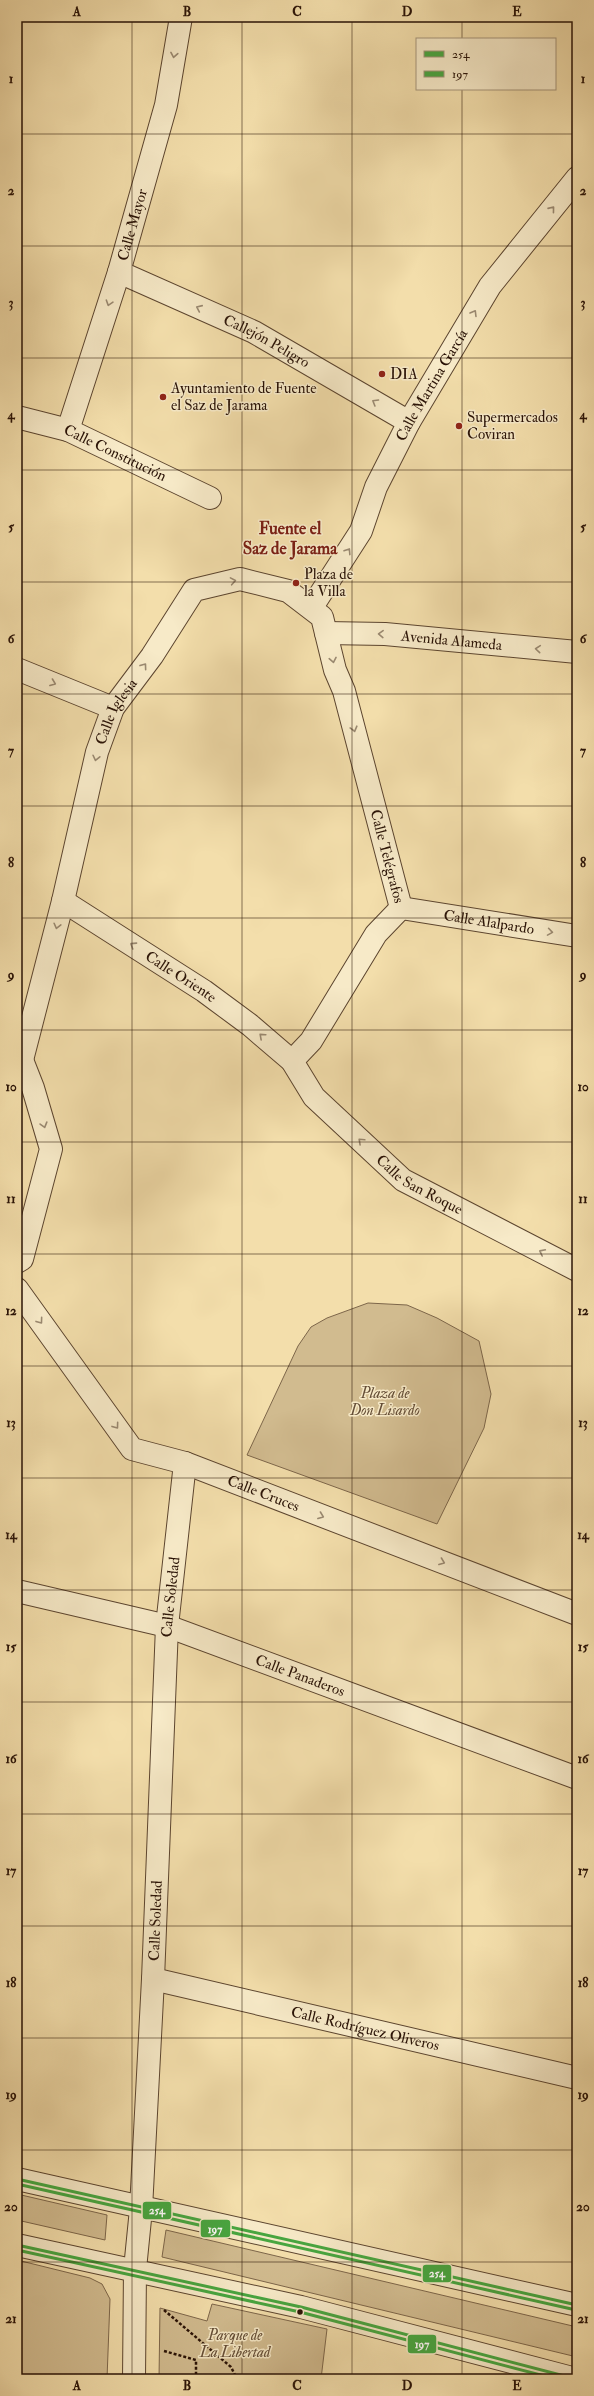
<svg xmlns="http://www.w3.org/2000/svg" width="594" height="2396" font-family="'IM FELL Double Pica',serif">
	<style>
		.green { fill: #d1bb8f; stroke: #7d664a }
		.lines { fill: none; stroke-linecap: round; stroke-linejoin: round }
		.street-casing { stroke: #5c452f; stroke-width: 24 }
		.path { stroke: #291206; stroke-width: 2.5; stroke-dasharray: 3 2; stroke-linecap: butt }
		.street { stroke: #f7eac8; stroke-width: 22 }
		.bus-1-casing { stroke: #f7eac8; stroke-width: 6 }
		.bus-2-casing { stroke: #f7eac8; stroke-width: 6 }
		.bus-1 { stroke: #47a640; stroke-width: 3 }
		.bus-2 { stroke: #47a640; stroke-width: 3 }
		.oneway { stroke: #9a8971 }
		.grid { fill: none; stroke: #291206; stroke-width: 1; stroke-opacity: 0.55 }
		.poi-dot { fill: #8f2418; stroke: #f7eac8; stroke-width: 1.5 }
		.bus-dot { fill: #291206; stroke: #f7eac8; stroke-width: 1.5 }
		.labels { text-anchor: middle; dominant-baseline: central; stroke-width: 3; stroke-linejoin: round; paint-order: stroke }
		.street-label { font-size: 15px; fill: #291206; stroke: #f7eac8 }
		.poi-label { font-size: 15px; fill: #291206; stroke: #f7eac8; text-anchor: start }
		.park-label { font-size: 15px; font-style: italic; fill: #644d36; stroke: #f7eac8 }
		.quarter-label { font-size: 17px; font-weight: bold; fill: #7a1f14; stroke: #f7eac8 }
		.line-badge { stroke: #f7eac8; stroke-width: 1.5 }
		.badge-label { font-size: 11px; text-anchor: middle; font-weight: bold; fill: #fff }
		.neatline { fill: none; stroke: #291206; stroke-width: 1.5 }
		.grid-label { font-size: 13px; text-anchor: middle; font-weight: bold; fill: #291206 }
	</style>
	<rect width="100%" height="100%" fill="#f3deab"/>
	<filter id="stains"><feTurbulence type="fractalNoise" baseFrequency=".005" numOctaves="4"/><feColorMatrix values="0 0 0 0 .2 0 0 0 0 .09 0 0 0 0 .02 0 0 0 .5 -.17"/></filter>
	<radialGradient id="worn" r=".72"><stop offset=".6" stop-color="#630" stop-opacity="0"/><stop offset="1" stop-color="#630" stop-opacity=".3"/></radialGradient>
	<!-- green -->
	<path class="green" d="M368,1303l39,2 30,13 42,23 12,53 -7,34 -47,96 -190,-69 51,-109 13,-19 16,-9z
		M17,2194l90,21 -2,25 -88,-20z
		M166,2230l411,97v30l-415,-100z
		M17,2260l73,18 12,6 8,15 -3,80h-90z
		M212,2304l115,25 -6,50h-162l1,-71 47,13z"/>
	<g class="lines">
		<defs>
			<g id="street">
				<path id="s1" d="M119,272l135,60 155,90"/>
				<path id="s2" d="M17,417l51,13 142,68"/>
				<path id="s3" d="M68,430l51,-158 47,-167 15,-88"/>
				<path id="s4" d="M312,607l49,-76 15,-44 33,-65 81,-136 87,-108"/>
				<path id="s5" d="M326,633l59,1 192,18"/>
				<path d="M17,669l96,39"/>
				<path id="s6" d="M63,901l141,90 46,34 42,36 22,36 89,83 174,90"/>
				<path id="s7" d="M401,908l176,28"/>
				<path id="s8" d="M22,1060l41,-159 34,-149 16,-44 39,-52 42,-66 46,-11 48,12 34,26 13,53 9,21 57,217"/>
				<path d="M292,1061l19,-20 65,-107 25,-26"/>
				<path d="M17,1262l5,-3 29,-110 -18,-61 -11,-28"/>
				<path id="s9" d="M17,1289l115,160 53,14 392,151"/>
				<path id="s10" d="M17,1591l150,35 410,152"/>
				<path id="s11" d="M153,1979l424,99"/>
				<path d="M17,2179l560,126"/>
				<path d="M17,2245l284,62 275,72"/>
				<path id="s12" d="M134,2379l1,-110 6,-60 12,-230 14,-353 18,-163"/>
			</g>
		</defs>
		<!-- street casing -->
		<use href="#street" class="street-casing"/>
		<!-- path -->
		<path class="path" d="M164,2310l67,57 6,12
			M164,2351l32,9v19"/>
		<!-- street -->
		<use href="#street" class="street"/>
		<defs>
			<path id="bus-1" d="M17,2179l560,126
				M17,2245l284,62 275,72"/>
			<path id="bus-2" d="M17,2184l559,126
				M17,2250l283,62 256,67"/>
		</defs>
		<!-- bus-1 casing -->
		<use href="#bus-1" class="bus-1-casing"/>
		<!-- bus-2 casing -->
		<use href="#bus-2" class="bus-2-casing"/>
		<!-- bus-1 -->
		<use href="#bus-1" class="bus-1"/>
		<!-- bus-2 -->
		<use href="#bus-2" class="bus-2"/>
	</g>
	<!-- one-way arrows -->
	<defs><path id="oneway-chevron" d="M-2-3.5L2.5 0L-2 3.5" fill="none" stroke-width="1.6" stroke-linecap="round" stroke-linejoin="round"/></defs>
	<g class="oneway">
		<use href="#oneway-chevron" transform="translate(174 55) rotate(100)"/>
		<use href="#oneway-chevron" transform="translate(552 209) rotate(-51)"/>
		<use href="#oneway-chevron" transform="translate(109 303) rotate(108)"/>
		<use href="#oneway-chevron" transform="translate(199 308) rotate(-156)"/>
		<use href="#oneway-chevron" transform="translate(474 313) rotate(-59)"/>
		<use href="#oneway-chevron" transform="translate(375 402) rotate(-149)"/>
		<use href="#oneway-chevron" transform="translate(348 551) rotate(-57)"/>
		<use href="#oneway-chevron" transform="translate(233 581) rotate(-10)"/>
		<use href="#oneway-chevron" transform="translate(381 634) rotate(-178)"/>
		<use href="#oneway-chevron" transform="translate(538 649) rotate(-175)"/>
		<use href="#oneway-chevron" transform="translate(333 660) rotate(79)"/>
		<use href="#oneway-chevron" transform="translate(144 666) rotate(-54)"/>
		<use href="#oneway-chevron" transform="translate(53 683) rotate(21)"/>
		<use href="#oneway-chevron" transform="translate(354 729) rotate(75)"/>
		<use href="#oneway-chevron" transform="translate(96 758) rotate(103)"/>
		<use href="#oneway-chevron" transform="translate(57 926) rotate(104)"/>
		<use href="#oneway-chevron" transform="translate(550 932) rotate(9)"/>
		<use href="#oneway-chevron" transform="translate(133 945) rotate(-147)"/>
		<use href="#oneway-chevron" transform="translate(262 1036) rotate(-138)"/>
		<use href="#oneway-chevron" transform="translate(44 1125) rotate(74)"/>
		<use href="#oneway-chevron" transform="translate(361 1141) rotate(-137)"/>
		<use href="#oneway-chevron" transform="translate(542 1252) rotate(-153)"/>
		<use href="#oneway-chevron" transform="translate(40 1321) rotate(54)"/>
		<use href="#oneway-chevron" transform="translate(116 1426) rotate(54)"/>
		<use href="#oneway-chevron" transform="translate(321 1516) rotate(21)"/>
		<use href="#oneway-chevron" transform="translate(442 1562) rotate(21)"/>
	</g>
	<!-- grid -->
	<path class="grid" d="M132,17v2362M242,17v2362M352,17v2362M462,17v22M462,89v2290M17,134h560M17,246h560M17,358h560M17,470h560M17,582h560M17,694h560M17,806h560M17,918h560M17,1030h560M17,1142h560M17,1254h560M17,1366h560M17,1478h560M17,1590h560M17,1702h560M17,1814h560M17,1926h560M17,2038h560M17,2150h560M17,2262h560"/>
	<!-- markers -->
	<g class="poi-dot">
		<circle cx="382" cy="374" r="4"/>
		<circle cx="163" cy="397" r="4"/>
		<circle cx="459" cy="426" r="4"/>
		<circle cx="296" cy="583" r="4"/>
	</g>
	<circle class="bus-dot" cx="300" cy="2312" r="3.5"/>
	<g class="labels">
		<!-- street labels -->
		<g class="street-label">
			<text stroke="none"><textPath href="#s3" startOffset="215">Calle Mayor</textPath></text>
			<text stroke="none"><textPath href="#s1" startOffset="163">Callejón Peligro</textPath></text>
			<text stroke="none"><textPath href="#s4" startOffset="253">Calle Martina García</textPath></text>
			<text stroke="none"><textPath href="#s2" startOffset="105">Calle Constitución</textPath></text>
			<text stroke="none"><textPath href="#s5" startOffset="126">Avenida Alameda</textPath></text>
			<text stroke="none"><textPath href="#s8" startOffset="362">Calle Iglesia</textPath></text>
			<text stroke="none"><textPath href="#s8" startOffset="895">Calle Telégrafos</textPath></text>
			<text stroke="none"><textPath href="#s7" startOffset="89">Calle Alalpardo</textPath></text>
			<text stroke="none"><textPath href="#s6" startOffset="140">Calle Oriente</textPath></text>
			<text stroke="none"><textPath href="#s6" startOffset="460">Calle San Roque</textPath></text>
			<text stroke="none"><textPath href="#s9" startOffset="336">Calle Cruces</textPath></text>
			<text stroke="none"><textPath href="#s12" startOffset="783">Calle Soledad</textPath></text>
			<text stroke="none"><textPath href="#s10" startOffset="296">Calle Panaderos</textPath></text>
			<text stroke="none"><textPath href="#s12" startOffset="459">Calle Soledad</textPath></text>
			<text stroke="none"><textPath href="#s11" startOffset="218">Calle Rodríguez Oliveros</textPath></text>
		</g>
		<!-- poi labels -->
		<g class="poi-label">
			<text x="390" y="374">DIA</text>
			<text x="171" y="388">Ayuntamiento de Fuente<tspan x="171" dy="17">el Saz de Jarama</tspan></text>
			<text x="467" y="417">Supermercados<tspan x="467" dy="17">Coviran</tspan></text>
			<text x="304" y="574">Plaza de<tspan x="304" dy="17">la Villa</tspan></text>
		</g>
		<!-- park labels -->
		<g class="park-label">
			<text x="385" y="1393">Plaza de<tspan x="385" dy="17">Don Lisardo</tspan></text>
			<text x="235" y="2335">Parque de<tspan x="235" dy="17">La Libertad</tspan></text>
		</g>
		<!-- quarter labels -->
		<g class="quarter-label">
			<text x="290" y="528">Fuente el<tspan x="290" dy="20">Saz de Jarama</tspan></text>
		</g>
	</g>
	<g class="line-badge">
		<rect x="142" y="2201" width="30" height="19" rx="4" fill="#47a640"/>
		<rect x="200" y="2219" width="31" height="19" rx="4" fill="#47a640"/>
		<rect x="422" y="2264" width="30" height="19" rx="4" fill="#47a640"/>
		<rect x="407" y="2334" width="30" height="20" rx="4" fill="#47a640"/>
	</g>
	<g class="badge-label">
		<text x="157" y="2214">254</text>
		<text x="215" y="2233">197</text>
		<text x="437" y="2277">254</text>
		<text x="422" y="2348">197</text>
	</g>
	<!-- margin -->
	<rect width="594" height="2396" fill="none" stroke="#f3deab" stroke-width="44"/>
	<!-- legend -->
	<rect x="416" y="38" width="140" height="52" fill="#f7eac8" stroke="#a5947a"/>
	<rect x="424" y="51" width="20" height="6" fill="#47a640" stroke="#a5947a"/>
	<text x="452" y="58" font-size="12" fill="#291206">254</text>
	<rect x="424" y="71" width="20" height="6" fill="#47a640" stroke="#a5947a"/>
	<text x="452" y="78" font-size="12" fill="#291206">197</text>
	<rect x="22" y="22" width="550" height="2352" class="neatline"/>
	<g class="grid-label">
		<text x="77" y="16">A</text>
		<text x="187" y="16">B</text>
		<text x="297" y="16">C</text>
		<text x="407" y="16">D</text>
		<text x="517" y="16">E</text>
		<text x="11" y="83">1</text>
		<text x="583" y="83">1</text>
		<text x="11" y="195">2</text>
		<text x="583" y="195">2</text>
		<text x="11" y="307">3</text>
		<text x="583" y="307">3</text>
		<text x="11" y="419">4</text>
		<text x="583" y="419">4</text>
		<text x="11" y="531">5</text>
		<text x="583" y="531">5</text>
		<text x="11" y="643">6</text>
		<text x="583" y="643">6</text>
		<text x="11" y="755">7</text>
		<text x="583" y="755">7</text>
		<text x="11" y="867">8</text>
		<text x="583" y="867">8</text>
		<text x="11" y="979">9</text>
		<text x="583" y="979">9</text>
		<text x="11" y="1091">10</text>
		<text x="583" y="1091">10</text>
		<text x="11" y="1203">11</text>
		<text x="583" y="1203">11</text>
		<text x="11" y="1315">12</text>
		<text x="583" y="1315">12</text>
		<text x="11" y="1427">13</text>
		<text x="583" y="1427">13</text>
		<text x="11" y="1539">14</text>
		<text x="583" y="1539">14</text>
		<text x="11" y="1651">15</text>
		<text x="583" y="1651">15</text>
		<text x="11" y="1763">16</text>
		<text x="583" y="1763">16</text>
		<text x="11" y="1875">17</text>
		<text x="583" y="1875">17</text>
		<text x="11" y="1987">18</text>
		<text x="583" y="1987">18</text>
		<text x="11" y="2099">19</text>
		<text x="583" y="2099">19</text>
		<text x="11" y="2211">20</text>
		<text x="583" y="2211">20</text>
		<text x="11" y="2323">21</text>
		<text x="583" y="2323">21</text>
		<text x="77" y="2390">A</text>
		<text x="187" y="2390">B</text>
		<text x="297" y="2390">C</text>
		<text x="407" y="2390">D</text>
		<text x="517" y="2390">E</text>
	</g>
	<rect width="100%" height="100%" filter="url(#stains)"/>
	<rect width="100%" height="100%" fill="url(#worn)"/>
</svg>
